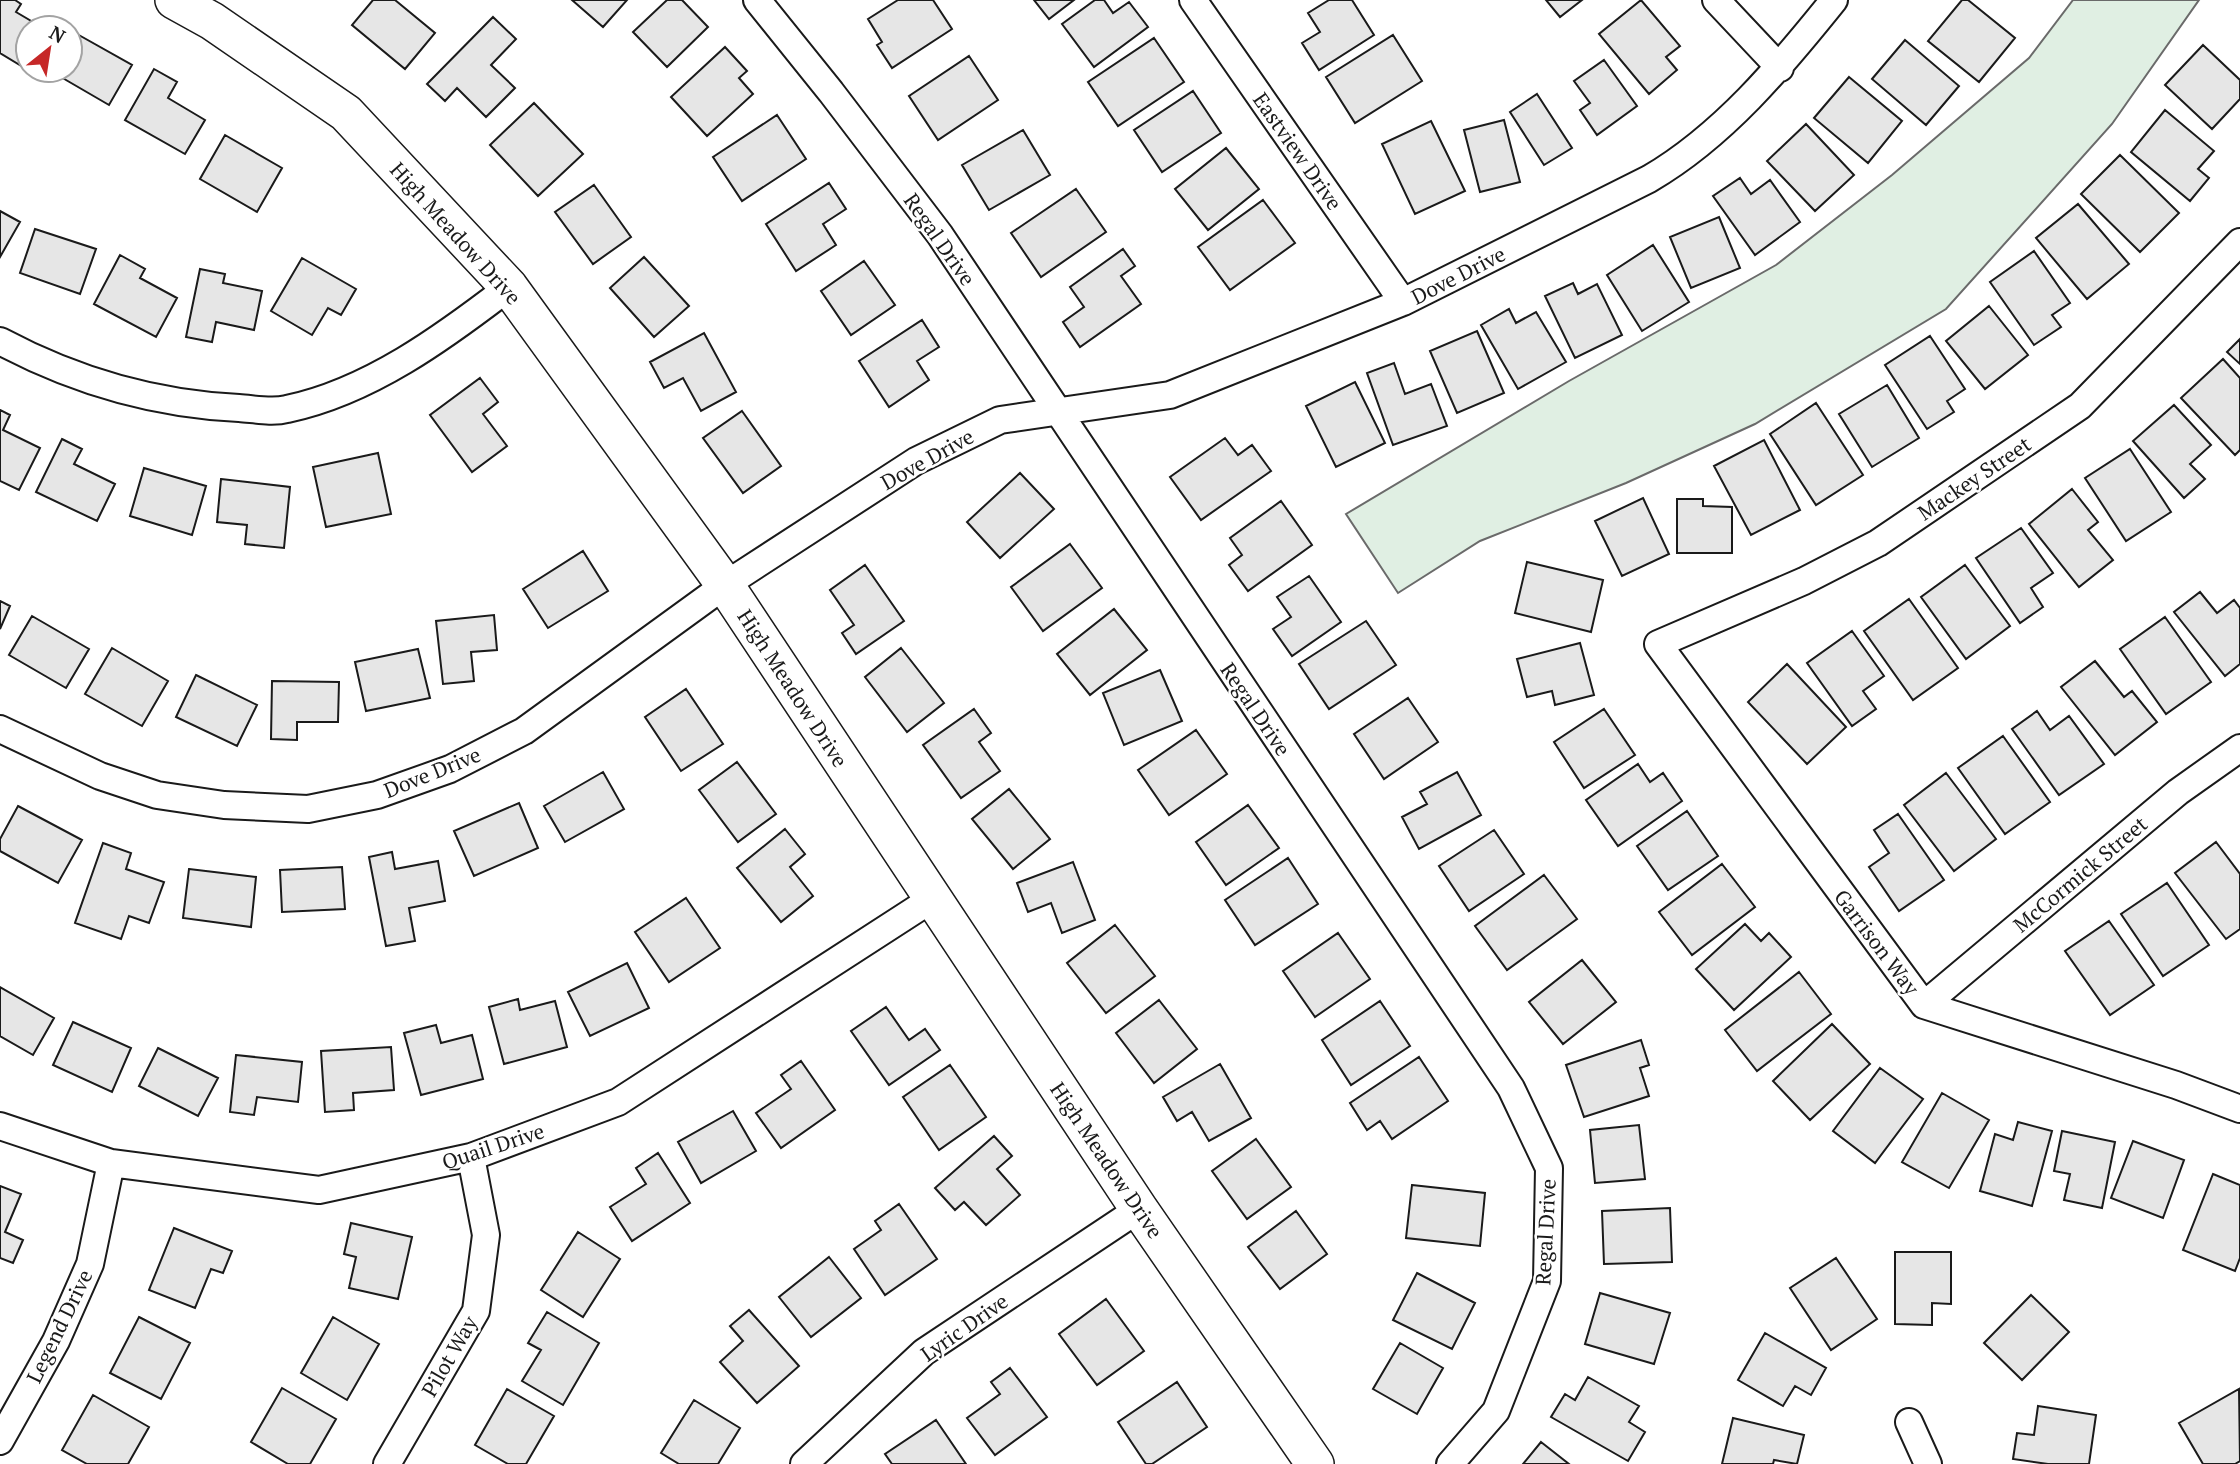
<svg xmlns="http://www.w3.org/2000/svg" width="2240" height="1464" font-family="'PT Serif',serif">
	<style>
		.green { fill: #e0efe3; stroke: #6a6a6a; stroke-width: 2 }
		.building { fill: #e6e6e6; stroke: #1a1a1a; stroke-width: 2 }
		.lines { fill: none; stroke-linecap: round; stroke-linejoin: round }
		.street-casing { stroke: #1a1a1a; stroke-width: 30 }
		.secondary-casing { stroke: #1a1a1a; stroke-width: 40 }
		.street { stroke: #fff; stroke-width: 26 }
		.secondary { stroke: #fff; stroke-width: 37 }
		.labels { text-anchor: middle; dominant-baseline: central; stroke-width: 5; stroke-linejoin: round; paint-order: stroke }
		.street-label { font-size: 21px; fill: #1a1a1a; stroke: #fff }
	</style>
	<rect width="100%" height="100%" fill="#fff"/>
	<!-- green -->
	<path class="green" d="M2073,0h126l-87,124 -166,185 -191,115 -129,59 -146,58 -82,52 -52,-79 223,-133 207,-116 116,-90 137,-117z"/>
	<!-- building -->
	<path class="building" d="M0,0h15l6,4 -5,8 27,16h-15v42l-28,-17z
		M373,0h22l40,33 -30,36 -53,-44z
		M572,0h55l-24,27z
		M667,0h15l26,27 -41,40 -34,-35z
		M898,0h35l19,29 -60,39 -15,-23 5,-3 -14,-23z
		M1034,0h40l-25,19z
		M1095,0h9l9,13 16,-11 19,25 -54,40 -32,-43z
		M1329,0h23l22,35 -55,35 -17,-27 18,-11 -12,-19z
		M1546,0h36l-22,17z
		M1641,0l39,46 -14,11 11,13 -28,24 -50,-60z
		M1962,0h6l47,38 -36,44 -51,-41z
		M493,17l23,22 -25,26 24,23 -29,29 -29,-29 -12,13 -18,-17z
		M77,34l55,31 -23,40 -55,-32 2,-3h14v-25z
		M1393,35l29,46 -67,42 -29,-46z
		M1154,38l30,44 -66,44 -30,-44z
		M1905,40l54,46 -33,39 -54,-46z
		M2203,45l37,35v19l-28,30 -47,-44z
		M725,47l22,24 -8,7 14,16 -46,42 -36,-39z
		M969,56l29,44 -60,40 -29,-44z
		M1604,60l33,46 -40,29 -17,-25 10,-7 -16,-22z
		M154,69l23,13 -9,16 37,22 -20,34 -60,-34z
		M1849,77l53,44 -34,42 -54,-45z
		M1193,91l28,42 -59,39 -28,-42z
		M1537,94l35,54 -28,17 -34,-53z
		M534,103l49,51 -45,42 -48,-51z
		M2165,110l49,41 -16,18 11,9 -19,23 -59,-49z
		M777,115l29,44 -64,42 -29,-44z
		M1504,120l16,62 -40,10 -16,-62z
		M1431,121l34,70 -50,23 -33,-70z
		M1806,124l48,51 -39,36 -48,-50z
		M1023,130l27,45 -61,35 -27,-45z
		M225,135l57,33 -25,44 -57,-33z
		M1226,148l33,41 -51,41 -33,-41z
		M2120,155l59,58 -39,39 -59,-58z
		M1740,178l11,16 19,-14 30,42 -45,33 -42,-59z
		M829,183l17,26 -23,15 13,21 -40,26 -30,-47z
		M594,185l37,52 -38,27 -38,-52z
		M1076,189l30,43 -65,45 -30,-44z
		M1263,200l32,43 -65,47 -32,-43z
		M2078,204l51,60 -42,35 -51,-61z
		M0,211l20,11 -20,35z
		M1719,217l21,51 -49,20 -21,-51z
		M35,229l61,20 -16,45 -60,-21z
		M1653,245l36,57 -47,29 -35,-56z
		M1123,249l12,17 -14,10 20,28 -61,43 -17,-25 21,-15 -14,-20z
		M2034,251l36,52 -18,12 9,12 -27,18 -44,-63z
		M120,255l25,14 -5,9 37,20 -21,39 -62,-33z
		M644,257l45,49 -35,31 -44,-49z
		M302,258l54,31 -15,26 -13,-7 -16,27 -41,-24z
		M864,261l31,44 -44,30 -30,-44z
		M200,269l25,5 -2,9 39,8 -8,39 -38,-8 -4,20 -26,-5z
		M1573,283l5,11 19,-10 25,51 -47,23 -30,-62z
		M1989,306l39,49 -43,34 -39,-48z
		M1509,309l7,14 20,-11 30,50 -48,27 -37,-64z
		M922,320l17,27 -22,14 12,19 -40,27 -30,-46z
		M1477,331l27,62 -47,20 -27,-62z
		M704,333l32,59 -35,19 -18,-33 -19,10 -14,-26z
		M1930,336l35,53 -18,12 7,11 -27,17 -42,-64z
		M2240,339v25l-13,-12z
		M2223,359l17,19v72l-5,5 -54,-57z
		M1394,363l11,31 26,-10 16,42 -54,19 -26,-72z
		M480,378l18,24 -15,12 24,32 -35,26 -42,-57z
		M1355,382l30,61 -49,24 -30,-61z
		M1887,385l32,53 -47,29 -33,-53z
		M1816,403l47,72 -47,30 -46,-71z
		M2174,405l37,40 -21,19 15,15 -21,19 -51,-57z
		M0,410l10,5 -7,15 37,18 -21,42 -19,-9z
		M742,411l39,55 -38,27 -40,-55z
		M1225,438l13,17 14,-10 19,26 -70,49 -31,-43z
		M62,439l20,10 -8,15 41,20 -18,37 -61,-29z
		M1764,440l36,70 -49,25 -37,-69z
		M2130,449l41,63 -45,29 -41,-63z
		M378,453l13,61 -65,13 -13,-60z
		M144,468l62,18 -14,49 -62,-19z
		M1020,473l34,36 -54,49 -33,-36z
		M221,479l69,8 -6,61 -39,-4 2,-19 -30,-3z
		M2072,489l26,33 -10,8 25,30 -34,27 -50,-63z
		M1643,498l26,56 -47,22 -27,-55z
		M1677,499h26v7l29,1v46h-55z
		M1281,501l31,44 -64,46 -19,-26 13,-10 -12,-17z
		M2021,528l32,45 -22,15 12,19 -23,16 -44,-65z
		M1070,544l32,44 -59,43 -32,-44z
		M583,551l25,40 -60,37 -25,-39z
		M1527,562l76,18 -12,52 -76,-19z
		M865,565l39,56 -48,33 -14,-21 12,-8 -24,-35z
		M1965,565l45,61 -44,33 -45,-62z
		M1309,576l32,46 -49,34 -19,-27 18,-12 -14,-20z
		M2200,592l17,21 17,-13 6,8v56l-15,12 -51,-64z
		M1909,599l49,69 -45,32 -49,-69z
		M0,601l10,5 -10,23z
		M1114,609l33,41 -57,45 -33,-41z
		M494,615l3,35 -26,2 3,29 -31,3 -7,-63z
		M32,616l57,33 -23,39 -57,-33z
		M2165,617l46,65 -45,32 -46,-65z
		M1366,621l30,44 -67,44 -30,-45z
		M1852,631l32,45 -21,15 13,18 -24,17 -45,-63z
		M1580,643l14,52 -39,10 -3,-14 -25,6 -10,-38z
		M112,648l56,33 -26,45 -57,-32z
		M901,648l43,55 -37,29 -42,-55z
		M418,649l12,49 -64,13 -11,-49z
		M2095,661l29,36 8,-6 25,31 -42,33 -54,-68z
		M1787,664l59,63 -39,37 -59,-62z
		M1160,670l22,51 -58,24 -21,-52z
		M196,675l61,30 -20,41 -61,-29z
		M272,681l67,1 -1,40h-41v18l-26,-1z
		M686,689l37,55 -42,27 -36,-54z
		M1408,698l30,44 -54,37 -30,-45z
		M974,709l17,24 -12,9 21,29 -39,27 -38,-53z
		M1604,709l31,46 -51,33 -30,-46z
		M2037,711l13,19 19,-14 35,48 -45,31 -47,-66z
		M1196,730l31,44 -58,41 -31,-45z
		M2003,736l47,66 -45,32 -47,-66z
		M737,762l39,52 -38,28 -39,-52z
		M1638,764l12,18 13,-9 19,28 -64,45 -32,-46z
		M603,772l21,37 -59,33 -21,-36z
		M1457,772l24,43 -62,34 -17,-32 25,-13 -7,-12z
		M1946,773l50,66 -42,32 -50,-66z
		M1009,789l41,50 -37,30 -41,-50z
		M519,803l19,45 -64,28 -20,-45z
		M1248,805l31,43 -53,37 -30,-43z
		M18,806l64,34 -24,43 -58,-32v-12z
		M1687,811l31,45 -50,34 -31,-44z
		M1898,814l46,66 -45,31 -30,-44 20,-14 -15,-23z
		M785,829l20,25 -15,13 23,29 -32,26 -44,-54z
		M1494,830l30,44 -55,37 -30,-45z
		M2216,842l24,32v55l-14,10 -51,-66z
		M103,843l28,10 -5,16 38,13 -15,41 -20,-7 -8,23 -46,-16z
		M392,852l3,17 43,-8 7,40 -36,7 6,33 -29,5 -17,-89z
		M1288,858l30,46 -63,41 -30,-45z
		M1073,862l22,58 -33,13 -11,-30 -23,9 -11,-29z
		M1722,864l33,43 -63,48 -33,-43z
		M342,867l3,42 -63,3 -2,-42z
		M189,869l67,8 -5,50 -68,-9z
		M1544,875l33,44 -70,51 -32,-44z
		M2167,883l42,62 -46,31 -42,-62z
		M686,898l34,50 -51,34 -34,-50z
		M2109,921l45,64 -44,30 -45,-64z
		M1745,924l16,17 8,-8 22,24 -57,53 -38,-41z
		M1115,925l40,51 -49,37 -39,-50z
		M1338,933l32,46 -55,38 -32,-46z
		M1582,960l34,42 -53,42 -34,-42z
		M627,963l22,45 -59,28 -22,-44z
		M1799,972l32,42 -74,57 -32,-41z
		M0,987l54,31 -21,37 -33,-19z
		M518,999l2,11 35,-9 12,46 -63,17 -15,-57z
		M1159,1000l38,49 -43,34 -38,-50z
		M1380,1001l30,45 -59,39 -29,-45z
		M886,1007l23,33 16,-11 15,21 -51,35 -38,-54z
		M73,1022l58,26 -19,44 -59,-27z
		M1832,1024l38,40 -60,56 -37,-39z
		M436,1025l5,18 31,-8 11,44 -62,16 -17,-62z
		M1641,1040l8,25 -9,3 9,28 -65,21 -18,-52z
		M391,1047l3,43 -41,3 1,17 -29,2 -4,-61z
		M158,1048l60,30 -20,38 -59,-30z
		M236,1055l66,7 -4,40 -41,-5 -3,18 -24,-3z
		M1419,1057l29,44 -56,38 -12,-18 -13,9 -17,-27z
		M801,1061l34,49 -54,38 -25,-35 35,-24 -10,-14z
		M1220,1064l31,54 -42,23 -17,-29 -15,9 -14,-24z
		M950,1065l36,52 -47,33 -36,-53z
		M1880,1068l43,31 -48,64 -42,-32z
		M1942,1093l47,27 -40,68 -47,-26z
		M733,1111l23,40 -55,32 -23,-41z
		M2018,1122l34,9 -20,75 -52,-15 15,-57 18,6z
		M1639,1125l6,54 -50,4 -5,-53z
		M2062,1131l53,11 -13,66 -38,-8 6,-26 -16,-3z
		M994,1136l18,20 -15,13 23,26 -34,30 -22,-23 -9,8 -20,-22z
		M1256,1139l35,48 -44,32 -35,-48z
		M2133,1141l51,19 -21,58 -52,-20z
		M658,1153l32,50 -58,38 -22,-34 36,-23 -10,-16z
		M2213,1174l27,11v73l-5,13 -52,-21z
		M1412,1185l73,8 -5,53 -74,-8z
		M0,1186l21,8 -16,38 18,8 -10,23 -13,-5z
		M899,1204l38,55 -52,36 -31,-46 27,-19 -6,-9z
		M1670,1208l2,54 -68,2 -2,-53z
		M1296,1211l31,43 -47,35 -32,-42z
		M351,1223l61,14 -14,62 -49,-11 7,-31 -12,-3z
		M174,1228l58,23 -9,22 -12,-4 -16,39 -46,-18z
		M578,1232l42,27 -37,58 -42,-27z
		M1895,1252h56v52l-19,-1v22l-37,-1z
		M829,1257l32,41 -50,39 -32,-40z
		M1836,1258l41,61 -46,31 -41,-62z
		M1417,1273l58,30 -23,46 -59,-29z
		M1600,1293l70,20 -16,51 -69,-20z
		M2031,1295l38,37 -47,48 -38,-37z
		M1106,1299l38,52 -47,34 -38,-51z
		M749,1310l50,56 -42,37 -37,-41 23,-21 -13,-15z
		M547,1312l52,31 -36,62 -41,-24 19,-31 -13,-7z
		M139,1317l51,26 -29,56 -51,-26z
		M333,1317l46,27 -32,56 -46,-27z
		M1765,1333l61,35 -15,27 -16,-9 -12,20 -45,-26z
		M1400,1343l43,25 -26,46 -44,-25z
		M1010,1368l37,49 -52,38 -28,-37 33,-24 -9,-12z
		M1588,1377l51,29 -10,16 16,10 -17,29 -77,-44 14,-23 10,6z
		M1177,1382l30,45 -55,37h-6l-28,-42z
		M282,1388l54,31 -26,45h-22l-37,-22z
		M507,1389l47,27 -28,48h-18l-33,-19z
		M2239,1389l1,72 -5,3h-32l-24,-41z
		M93,1395l56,32 -21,37h-41l-25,-14z
		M694,1400l46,28 -22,36h-39l-18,-11z
		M2038,1406l58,9 -7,49h-41l-35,-5 4,-26 17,2z
		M1733,1418l71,17 -7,29 -23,-4 -1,4h-51z
		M936,1420l30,44h-74l-7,-10z
		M1541,1442l28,22h-46z"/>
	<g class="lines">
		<defs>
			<path id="street" d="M757,0l74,92 109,143 571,853 38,80 -2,113 -51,130 -46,53
				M1193,0l210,302
				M1716,0l64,68
				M2240,242l-160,164 -202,137 -74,38 -146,63 266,361 252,80 64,24
				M0,341c75,40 155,63 239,67 15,1 33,5 48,1 82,-17 157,-72 222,-122
				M0,729l100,47 57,19 67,10 84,4 69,-14 73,-26 74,-38 201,-146 191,-124 84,-41 170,-25 233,-93 246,-123c74,-43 132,-113 185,-179
				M1924,1005l254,-213 62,-44
				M0,1126l111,37 208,27 152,-33 147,-55 314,-203
				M1909,1422l19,42
				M0,1441l56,-100 34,-77 21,-101
				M387,1464l89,-153 10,-76 -15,-78
				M804,1464l120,-112 215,-143"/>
			<path id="secondary" d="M174,0l38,21 134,92 163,174 216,298 414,624 176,255"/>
		</defs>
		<!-- street casing -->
		<use href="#street" class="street-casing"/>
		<!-- secondary casing -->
		<use href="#secondary" class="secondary-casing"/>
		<!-- street -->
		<use href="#street" class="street"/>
		<!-- secondary -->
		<use href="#secondary" class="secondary"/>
	</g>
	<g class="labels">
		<!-- street labels -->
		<g class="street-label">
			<text transform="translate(1298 151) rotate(55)">Eastview Drive</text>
			<text transform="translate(456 233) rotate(48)">High Meadow Drive</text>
			<text transform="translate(940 239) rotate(55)">Regal Drive</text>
			<text transform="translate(1458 275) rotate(-27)">Dove Drive</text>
			<text transform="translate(927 459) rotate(-29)">Dove Drive</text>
			<text transform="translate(1974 478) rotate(-34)">Mackey Street</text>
			<text transform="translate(793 688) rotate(57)">High Meadow Drive</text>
			<text transform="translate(1256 709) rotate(56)">Regal Drive</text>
			<text transform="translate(432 772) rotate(-22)">Dove Drive</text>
			<text transform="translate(2080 874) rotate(-40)">McCormick Street</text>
			<text transform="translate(1877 942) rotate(53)">Garrison Way</text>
			<text transform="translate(493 1146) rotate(-18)">Quail Drive</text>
			<text transform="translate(1107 1160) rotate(56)">High Meadow Drive</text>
			<text transform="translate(1545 1232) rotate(-87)">Regal Drive</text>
			<text transform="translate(59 1326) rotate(-64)">Legend Drive</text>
			<text transform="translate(964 1327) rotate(-35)">Lyric Drive</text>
			<text transform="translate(449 1356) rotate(-60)">Pilot Way</text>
		</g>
	</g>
	<!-- north arrow -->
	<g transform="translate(49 49) rotate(30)"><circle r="33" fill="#ffffff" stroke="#a3a3a3" stroke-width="2"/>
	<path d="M0-5L12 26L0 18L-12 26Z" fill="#c62828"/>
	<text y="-10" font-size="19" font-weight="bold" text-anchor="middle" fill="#1a1a1a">N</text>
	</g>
</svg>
